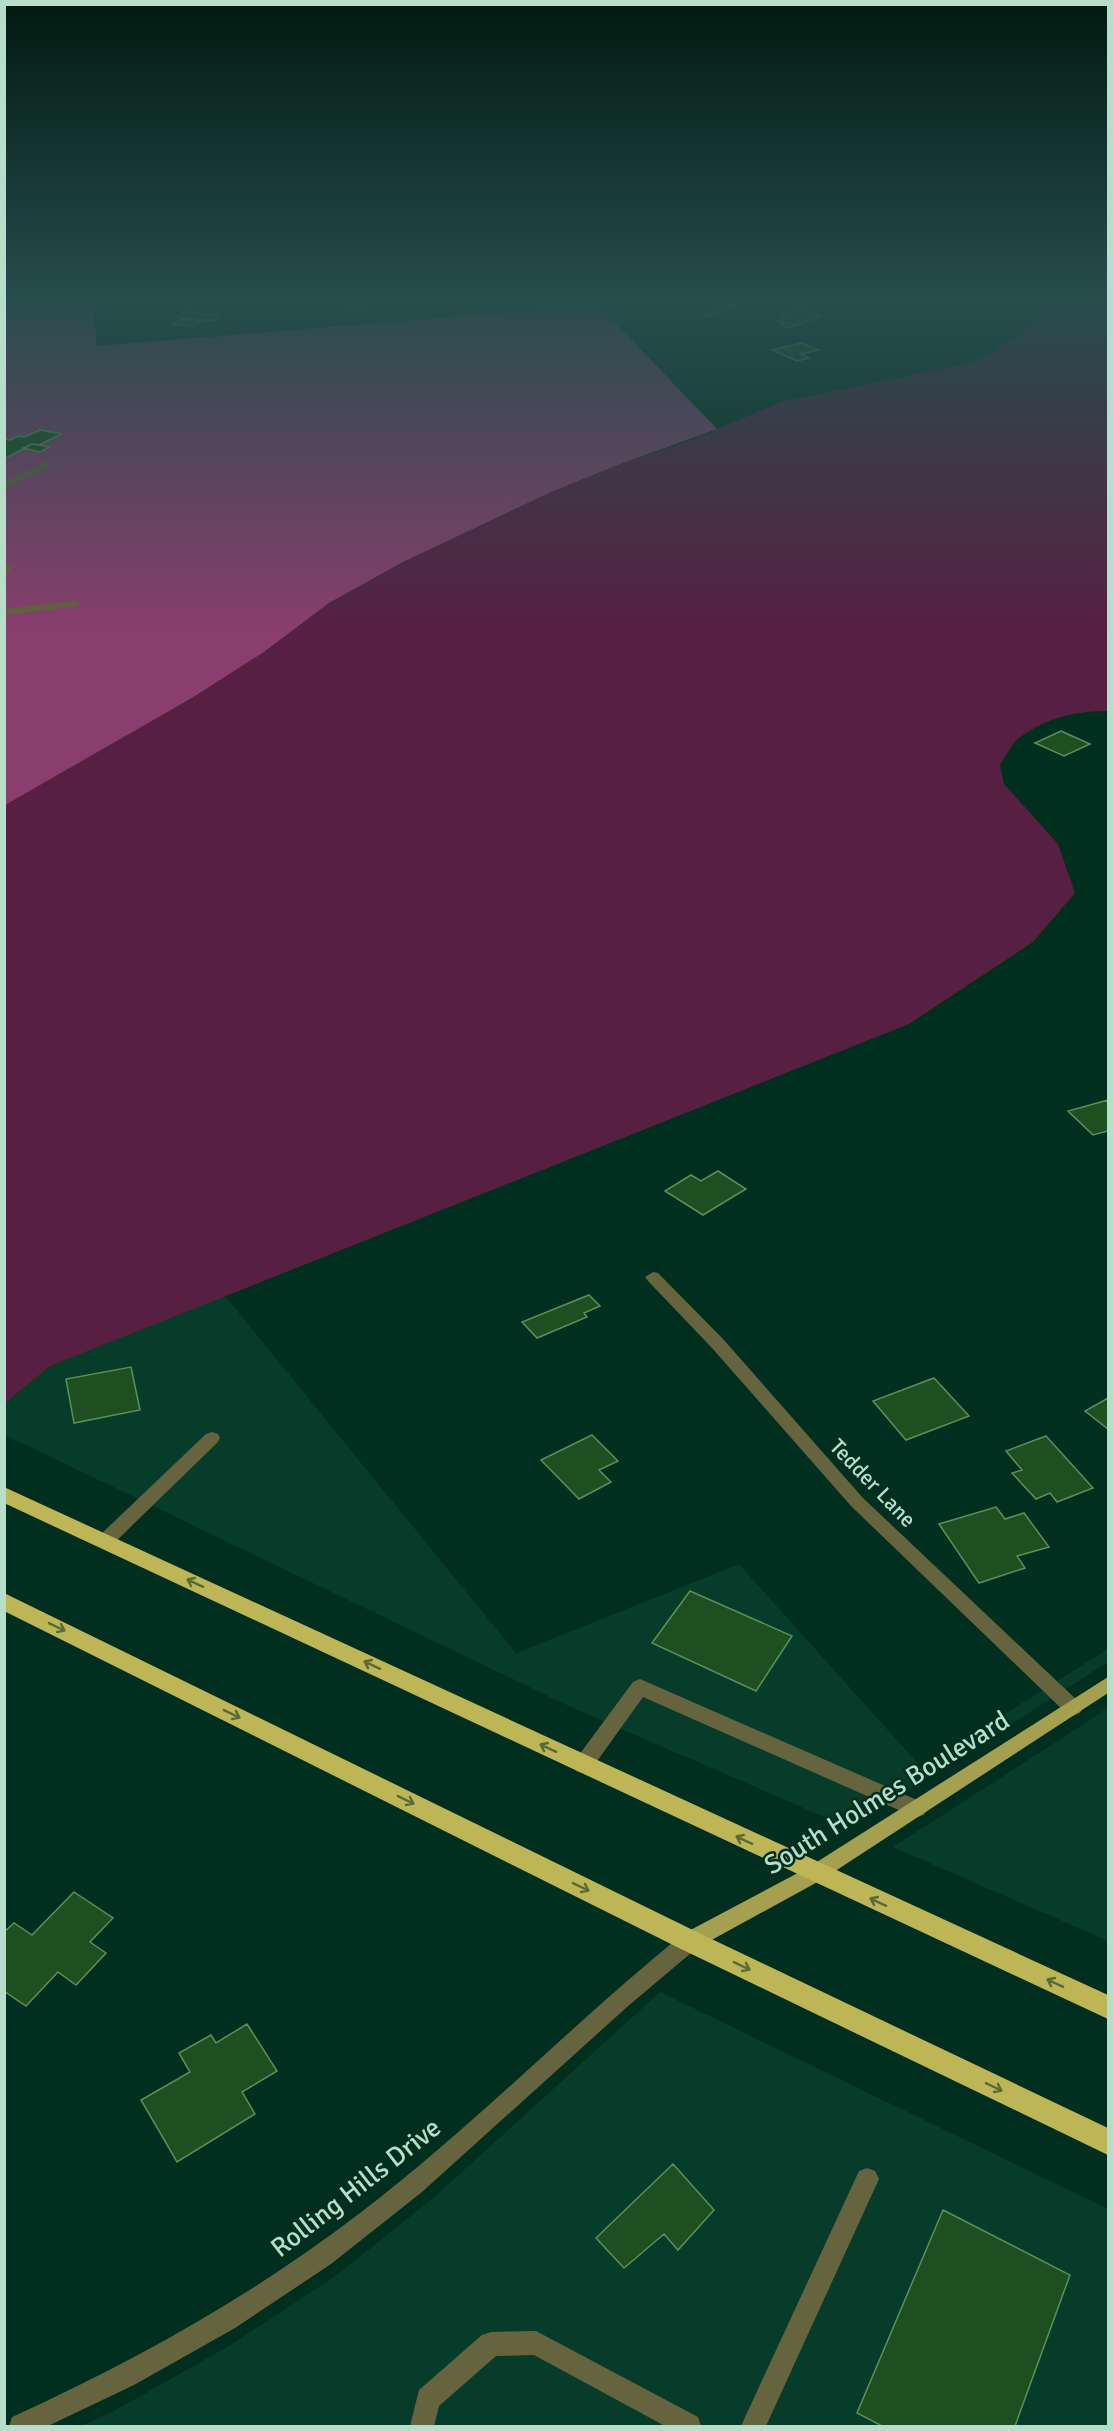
<svg xmlns="http://www.w3.org/2000/svg" width="1113" height="2431" font-family="Signika,sans-serif">
	<style>
		.built { fill: #073c2a }
		.green { fill: #571f42 }
		.forest { fill: #8a3e6d }
		.building { fill: #1d4f20; stroke: #5b8f5c; stroke-width: 1.5 }
		.lines { fill: none; stroke-linecap: round; stroke-linejoin: round }
		.minor { fill: #66633f; fill-rule: evenodd }
		.major { fill: #a59f50; fill-rule: evenodd }
		.highway { fill: #beb656; fill-rule: evenodd }
		.oneway { stroke: #566c38 }
		.labels { text-anchor: middle; dominant-baseline: central; stroke-width: 5; stroke-linejoin: round; paint-order: stroke }
		.street-label { font-size: 22px; fill: #b7ddcb; stroke: #012f1f }
		.near-street-label { font-size: 27px; fill: #b7ddcb; stroke: #012f1f }
	</style>
	<rect width="100%" height="100%" fill="#012f1f"/>
	<!-- built -->
	<path class="built" d="M225,1296l291,357 223,-89 182,203 187,-118v13l-258,166 -277,-120 -568,-273 -1,-32 46,-37z
		M1108,1707v234l-215,-94 197,-127z
		M660,1992l448,217v217h-1027l31,-14 117,-66 108,-71 95,-76z"/>
	<!-- green -->
	<path class="green" d="M1096,297h12v414c-30,-1 -65,8 -89,27 -8,6 -13,19 -19,27l4,19 54,60 17,49 -42,49 -124,82 -859,342 -45,37 -1,-598 188,-107 72,-46 65,-49 74,-41 146,-69 66,-27 79,-27 87,-37 184,-38 27,-11 50,-38z"/>
	<!-- forest -->
	<path class="forest" d="M4,297h92l-3,11 4,38 501,-41 119,124 -102,37 -66,27 -146,69 -74,41 -65,49 -72,46 -187,107z"/>
	<!-- building -->
	<path class="building" d="M1088,297l10,3 -21,3 -11,-4z
		M360,299l5,10 -17,1 -5,-10z
		M796,309l25,7 -32,12 -9,-3 5,-2 -8,-2 12,-5 -8,-2z
		M185,311l11,2 24,2 -6,6 -37,-4z
		M180,319l20,2 -8,5 -19,-2z
		M802,343l16,7 -17,4 8,4 -12,3 -25,-11z
		M40,430l21,4 -22,11 -7,-1 -28,15v-20l7,1 7,-4 7,1z
		M32,444l7,1 10,2 -9,5 -17,-4z
		M1061,731l29,13 -26,12 -29,-13z
		M1108,1100v31l-15,4 -25,-24z
		M718,1171l28,18 -43,26 -38,-24 26,-16 10,6z
		M589,1295l11,11 -16,7 3,4 -50,21 -15,-16z
		M131,1367l9,43 -66,13 -8,-44z
		M934,1378l35,38 -63,24 -33,-39z
		M1108,1398v31l-23,-18z
		M592,1435l26,26 -19,9 12,12 -32,17 -38,-39z
		M1046,1436l47,52 -36,14 -7,-9 -14,6 -24,-26 10,-3 -16,-19z
		M996,1507l9,12 19,-6 25,34 -32,9 8,12 -46,15 -40,-59z
		M690,1591l102,45 -36,55 -104,-48z
		M74,1892l39,26 -23,24 16,11 -30,32 -18,-13 -32,34 -22,-15v-59l10,-9 18,12z
		M247,2024l30,47 -35,21 13,22 -78,48 -36,-62 49,-28 -11,-19 32,-18 5,8z
		M673,2164l41,46 -36,40 -14,-16 -40,34 -28,-30z
		M943,2210l127,65 -55,151h-133l-25,-13z"/>
	<g class="lines">
		<!-- minor -->
		<path class="minor" d="M246,297h8l-6,7h-6z
			M750,297h10l-56,22 -7,-2z
			M47,461l4,3 -1,2 -46,23v-7z
			M4,563l8,5 -8,8z
			M75,601l4,1v4l-75,9v-6z
			M653,1272l5,1 66,67 139,158 217,205 3,5 -3,5 -7,3 -7,-3 -215,-207 -139,-158 -64,-67 -3,-4z
			M212,1432l6,2 2,4 -2,4 -107,104 -6,2 -6,-2 -3,-5 3,-5 107,-102z
			M640,1679l284,124 3,6 -3,6 -7,2 -7,-2 -267,-118 -53,74 -7,2 -7,-2 -3,-6 3,-6 57,-77z
			M690,1932l7,2 4,7 -4,7 -70,59 -205,185 -91,72 -96,64 -101,57 -86,41h-39l3,-9c123,-56 240,-121 348,-204 113,-86 212,-189 323,-279z
			M867,2168l8,3 4,8 -113,247h-25l118,-255z
			M536,2331l162,86 3,9h-36l-131,-71 -38,1 -57,50 -5,20h-24l9,-36 63,-55 9,-3z"/>
		<!-- major -->
		<path class="major" d="M1108,1677v16l-285,186 -126,69 -7,2 -7,-2 -4,-7 4,-7 126,-67z"/>
		<!-- highway -->
		<path class="highway" d="M4,1487l1104,508v24l-1104,-516z
			M4,1593l695,340 409,195v27l-427,-206 -677,-338z"/>
	</g>
	<!-- one-way arrows -->
	<defs><path id="oneway-shaft" d="M-6 0H5M1.5-3L5.5 0L1.5 3" fill="none" stroke-width="1.6" stroke-linecap="round" stroke-linejoin="round" transform="scale(1.5)"/></defs>
	<g class="oneway">
		<use href="#oneway-shaft" transform="translate(195 1583) rotate(-155)"/>
		<use href="#oneway-shaft" transform="translate(57 1627) rotate(26)"/>
		<use href="#oneway-shaft" transform="translate(372 1665) rotate(-155)"/>
		<use href="#oneway-shaft" transform="translate(232 1714) rotate(26)"/>
		<use href="#oneway-shaft" transform="translate(548 1748) rotate(-155)"/>
		<use href="#oneway-shaft" transform="translate(406 1800) rotate(26)"/>
		<use href="#oneway-shaft" transform="translate(744 1840) rotate(-155)"/>
		<use href="#oneway-shaft" transform="translate(581 1887) rotate(26)"/>
		<use href="#oneway-shaft" transform="translate(878 1902) rotate(-155)"/>
		<use href="#oneway-shaft" transform="translate(742 1966) rotate(26)"/>
		<use href="#oneway-shaft" transform="translate(1055 1983) rotate(-155)"/>
		<use href="#oneway-shaft" transform="translate(994 2087) rotate(26)"/>
	</g>
	<!-- sky -->
	<linearGradient id="sky" x2="0" y2="1"><stop stop-color="#011a11"/><stop offset="0.47" stop-color="#274d4d"/><stop offset="1" stop-color="#274d4d" stop-opacity="0"/></linearGradient>
	<rect width="1113" height="637" fill="url(#sky)"/>
	<g class="labels">
		<!-- street labels -->
		<g class="street-label">
			<text transform="translate(873 1483) rotate(46)">Tedder Lane</text>
		</g>
		<!-- near-street labels -->
		<g class="near-street-label">
			<text transform="translate(887 1793) rotate(-32)">South Holmes Boulevard</text>
			<text transform="translate(356 2188) rotate(-38)">Rolling Hills Drive</text>
		</g>
	</g>
	<!-- border -->
	<rect width="1113" height="2431" fill="none" stroke="#b7ddcb" stroke-width="12"/>
</svg>
